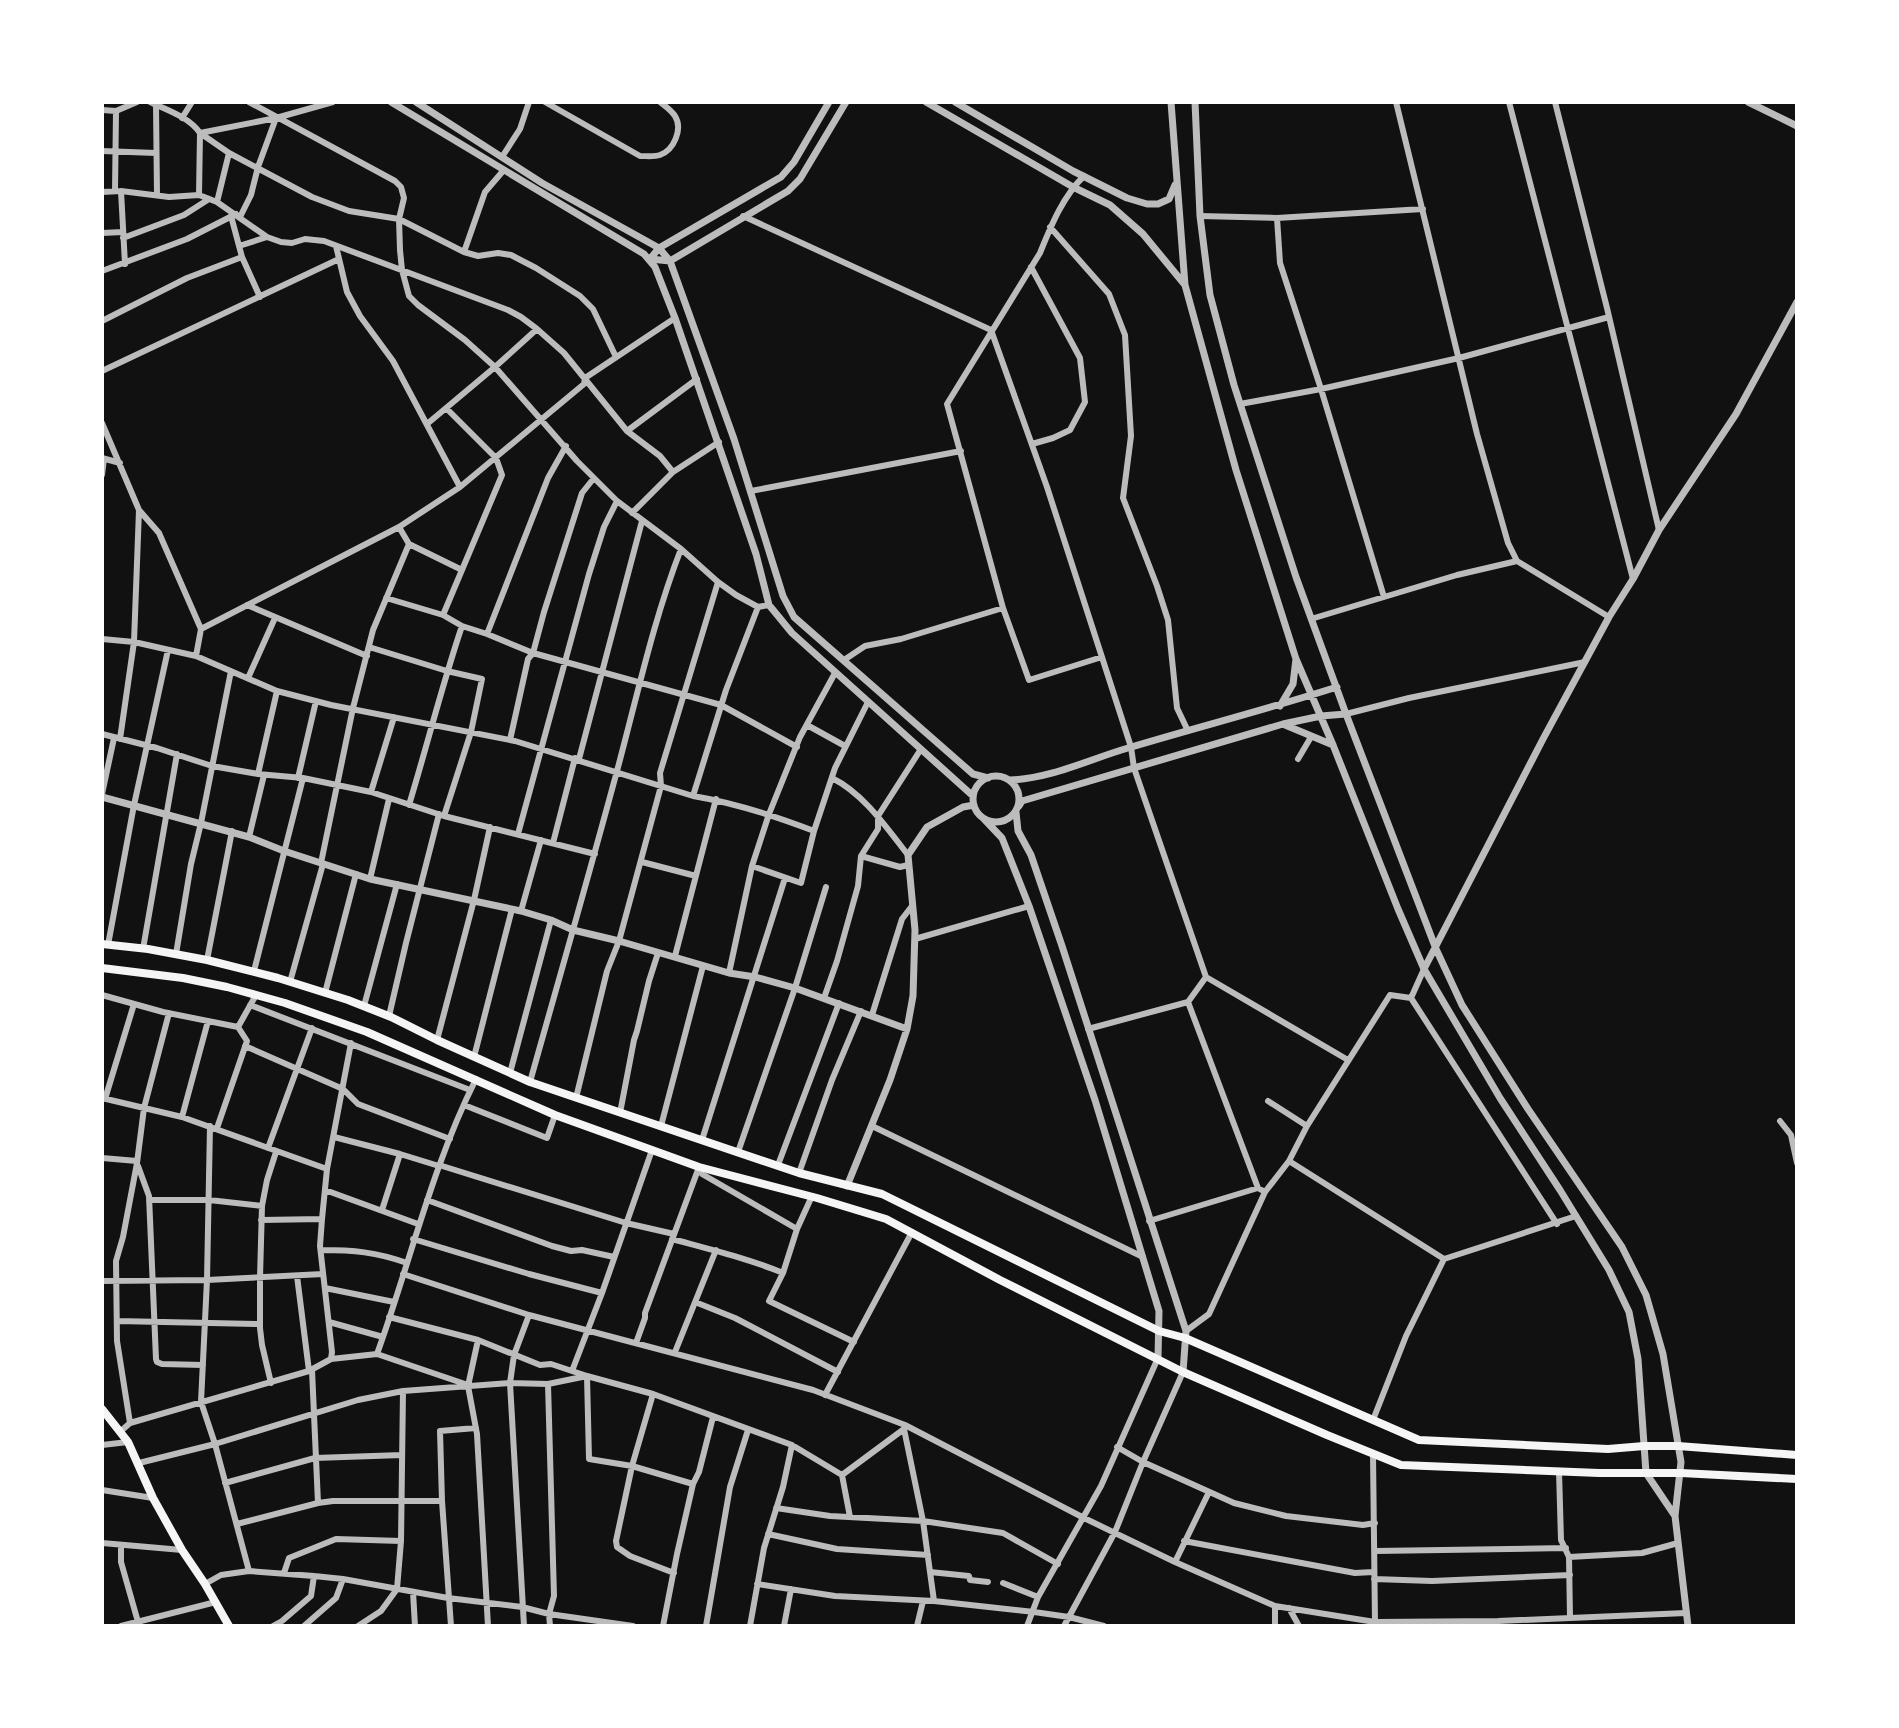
<svg xmlns="http://www.w3.org/2000/svg" width="1899" height="1728" font-family="'Public Sans',sans-serif">
	<style>
		.lines { fill: none; stroke-linecap: round; stroke-linejoin: round }
		.minor { stroke: #bcbcbc; stroke-width: 6 }
		.tertiary { stroke: #bcbcbc; stroke-width: 7 }
		.secondary { stroke: #f5f5f5; stroke-width: 8 }
	</style>
	<rect width="100%" height="100%" fill="#111"/>
	<g class="lines">
		<!-- minor -->
		<path class="minor" d="M150,102c17,8 39,15 50,31l-1,62
			M249,102l146,79 6,6 3,11 -5,21 1,31 2,20 7,26 9,9 47,35 30,27 82,94 40,40 64,48 37,33 18,13 22,12 11,-2
			M545,102l95,54c7,0 14,1 20,-1 14,-5 23,-26 15,-39 -4,-6 -10,-10 -15,-14
			M1396,102l81,332 31,109 9,18 92,56
			M1509,102l124,477
			M1555,102l52,206 52,222
			M156,105l1,90
			M102,110l14,1 21,-9
			M182,118l10,-16
			M200,133l29,20 83,44 37,14 50,8 65,33 14,4 20,-3 13,2 25,13 44,28 13,13 23,48
			M200,133l76,-15 57,-16
			M102,151l54,2
			M502,157l18,-28 9,-27
			M1084,176c-21,20 -33,50 -44,77l-93,151 56,204 26,72 73,-23
			M115,191l1,-80
			M121,191l4,73
			M102,192l19,-1 48,6 30,-2 18,7 50,35 14,5 11,1 13,-4 19,2 184,69 13,7 16,12 27,24 63,78 33,25 13,16
			M217,202l12,-49
			M231,216l11,41 18,40
			M743,216l248,114 56,157 84,260 3,21 72,209 142,83
			M1200,216l77,2 146,-9
			M240,217l11,-22 7,-28 18,-49
			M1277,218l3,45 41,126 63,208
			M1050,227l59,67 16,41 6,101 -8,62 34,88 11,34 9,88 11,23
			M102,233l21,-1
			M123,238l61,-23 25,-16
			M239,246l28,-9
			M336,246l11,46 13,24 33,45 67,126
			M464,252l21,-60 18,-21
			M1031,267l49,91 5,44 -15,28 -17,8 -21,6
			M102,271l85,-32 49,-25
			M102,321l85,-43 55,-21
			M102,371l237,-112
			M1240,404l81,-15 138,-31 150,-41
			M447,409l49,49 6,17 -59,140 19,11 25,8 46,19 188,52 76,42
			M102,423l37,87 20,23 42,96 -5,27
			M427,424l68,-57 42,-38
			M627,431l70,-52
			M102,458l18,5
			M102,475l2,-16
			M751,491l210,-40
			M632,513l41,-41 46,-30
			M409,544l53,26
			M386,598l57,17
			M247,605l120,51
			M1311,619l146,-44 60,-14
			M201,629l198,-102 61,-40 124,-103 1,-6 90,-60
			M487,634l61,-156 18,-32
			M102,639l32,3 62,14 81,35 54,14 184,36 178,55c42,7 82,20 121,35
			M369,647l78,24 35,8 -11,53 -27,84
			M844,660l21,-14 36,-7 102,-31
			M248,678l27,-60
			M1346,714l63,-16 176,-36
			M807,725l38,21
			M102,734l55,14 55,18 46,8 45,4 68,14 73,24 151,38
			M120,739l14,-97 5,-132
			M510,740l18,-81 5,-6 11,-41 38,-119 12,-15
			M579,759l63,-238
			M1298,759l13,-22
			M258,774l19,-83
			M298,778l18,-77
			M832,778c32,16 54,49 76,77
			M371,792l23,-75
			M102,794l12,-56
			M693,796l33,-106 32,-83
			M409,805c18,-59 33,-120 53,-179
			M518,834l71,-260 15,-47 13,-26
			M249,837l15,-62
			M553,843l22,-85
			M861,856l39,11 8,-2
			M642,862l54,14
			M321,863l32,-155 20,-78 36,-86 -10,-17
			M752,866l49,17 13,-52 21,-63 33,-66
			M370,879l19,-80
			M521,911l20,-71
			M915,939l114,-33
			M108,945l26,-140 34,-155
			M143,949l34,-195
			M176,954l15,-90 10,-41 30,-152
			M675,956l41,-157
			M207,960l25,-129
			M254,971l49,-193
			M729,973l23,-107 17,-52 31,-77 35,-64
			M290,982l33,-118
			M325,993l31,-119
			M102,995l61,17 75,15 9,14 -30,87
			M824,998l13,-37 21,-75 3,-30 17,-27v-13l43,-67
			M1411,998l13,-29
			M1188,1002l70,186 7,4
			M250,1005l220,85
			M364,1006l33,-122
			M872,1015l30,-96 10,-13
			M389,1016l17,-73 33,-129
			M238,1027l18,-32
			M1088,1029l100,-27 18,-25
			M437,1040l37,-140 16,-73
			M245,1046l98,43 15,15 92,35
			M474,1057l38,-148
			M510,1073l41,-153
			M530,1082c29,-103 59,-207 87,-311 20,-74 36,-150 64,-222
			M102,1098l80,19 145,52
			M576,1098l31,-127 12,-30 42,-155 -1,-13 58,-191
			M105,1099l29,-95
			M1268,1101l39,25
			M464,1105l83,33 8,-23
			M620,1113l14,-73 3,-9 12,-50 9,-28
			M182,1117l26,-96
			M1780,1121l11,14 6,28
			M210,1126l-3,154 -6,122 14,42 34,127
			M661,1126l42,-160
			M872,1126l271,131
			M334,1137l66,17 39,12
			M702,1140l83,-262
			M268,1148l44,-120
			M738,1152l57,-164 31,-101
			M102,1158l35,3
			M1289,1161l155,98
			M439,1165l187,58 48,11
			M778,1165l61,-162
			M138,1166l11,30 7,163 1,3 5,2 41,1
			M700,1167l2,7 95,55 15,-33
			M799,1173l33,-93 29,-69
			M325,1190l93,34
			M149,1200h60l53,6
			M427,1200l125,46 19,5 11,-1 32,7
			M382,1210l18,-56
			M261,1220l61,-1
			M1149,1221l109,-33
			M797,1229l-14,44 -14,28 85,41
			M413,1239l116,35 73,19
			M672,1239c37,10 75,19 111,34
			M321,1250c32,0 55,2 86,13
			M403,1274l126,41 284,75 92,35 179,93 91,44 100,44 100,16 123,-1 188,-8
			M297,1276l12,95
			M102,1281l105,-1 116,-6
			M325,1288l69,14
			M695,1302l40,16 103,54
			M389,1317l89,23 62,25 11,-1 36,12 66,18 139,51 50,30 8,42
			M117,1321l142,3
			M329,1322l54,15
			M1186,1331l23,-17 56,-122 24,-31 18,-35 83,-131 21,3 146,226
			M478,1340l-10,46 9,48 11,192
			M636,1343l9,-25v-5l54,-146
			M675,1352l41,-102
			M377,1354c33,-91 55,-188 99,-275
			M331,1359l1,-7 -12,-106 2,-27 5,-50 24,-126
			M312,1370l6,133
			M572,1371l30,-78 50,-143
			M271,1383l-9,-38 -2,-17v-50l2,-72 5,-26 9,-28
			M548,1384l6,212 -5,18 1,12
			M653,1394l-21,72 -16,75 1,6 13,9 44,17
			M825,1395l87,-163
			M1373,1420l33,-84 38,-77 132,-43
			M130,1423l-13,-82 -1,-80 7,-24 14,-74 7,-55 25,-95
			M905,1425l-1,4 19,92 11,80
			M121,1431l9,-8 179,-52 22,-12 46,-5 88,30
			M102,1445l26,-3
			M1117,1447l26,15 91,41 52,13 77,9 12,-2
			M1373,1454l2,169
			M139,1463l76,-19 143,-44 45,-9 107,-8 38,1 39,-8 2,83 43,7 61,18
			M1559,1471l2,69 8,17 1,61
			M842,1475l62,-46
			M225,1483l90,-25 87,-3
			M102,1490l51,8
			M776,1508l54,8 93,5 80,12 55,31
			M237,1524l81,-21 15,-2h109
			M768,1534l69,15 91,6
			M1184,1541l171,32 18,-1
			M102,1543l80,7
			M121,1545v17l17,60
			M1375,1551l191,-3
			M1569,1557l73,-4 36,-10
			M1175,1562l34,-70
			M930,1572l39,4 1,4 18,2
			M284,1573l5,-15 47,-19 65,2
			M1374,1579l58,2 138,-6
			M1003,1583l35,14
			M205,1584l16,-9 28,-4 65,5 29,3 105,19 74,9 27,7 84,12
			M757,1584l78,12 99,5 100,11 35,5 35,9
			M413,1592l2,34
			M1289,1608l10,18
			M121,1626l95,-24
			M273,1626l9,-5 29,-25 3,-20
			M304,1626l32,-28 7,-19
			M358,1626l23,-15 16,-22 4,-48 2,-150
			M451,1626l-9,-125 -2,-70 36,-3
			M524,1626l-14,-243 4,-28 15,-40
			M663,1626l14,-72 16,-70 6,-12 14,-55
			M706,1626l24,-139 18,-57
			M750,1626l14,-78 19,-61 9,-42
			M784,1626l7,-37
			M917,1626l6,-25
			M1027,1626l11,-29 63,-111 57,-128
			M1064,1626l51,-94 28,-70 40,-90
			M1275,1626v-20"/>
		<!-- tertiary -->
		<path class="tertiary" d="M391,102l253,152 11,13 20,51 81,236 13,51 23,28 181,163
			M416,102l126,81 117,65 11,13 64,178 49,157 11,21 179,157 15,4
			M926,102l147,85 37,18 33,29 42,51
			M955,102l118,69 54,27 20,6h11l11,-5 6,-14
			M1171,102l14,183 51,185 60,189 37,86 65,164 26,60 76,129 60,92 49,80 20,42 9,47 8,114 29,43 6,-54 -18,-108 -17,-59 -24,-48 -94,-138 -66,-104 -26,-56 -90,-235 -50,-137 -62,-192 -24,-90 -10,-79 -5,-114
			M1748,102l49,24
			M650,259l20,2 118,-70 12,-12 46,-77
			M650,259l9,-11 122,-71 13,-15 35,-60
			M1280,706l13,-22 3,-25
			M1285,725l48,20
			M973 799a23 23 0 1 1 46 0a23 23 0 1 1-46 0Z
			M1010,780c40,-1 80,-21 118,-32 70,-21 140,-39 209,-61
			M102,797l147,40 35,14 86,28 151,32 30,9 22,10 46,11 110,32 26,4 40,11 112,41
			M1019,806l3,-5 261,-77 38,-8 25,-2
			M1016,812l2,19 13,24 31,91 124,385 -3,41
			M984,819l18,19 27,68 66,194 64,211 -1,47
			M1424,969l119,-230 66,-122 24,-38 26,-49 77,-116 61,-112
			M847,1186l43,-106 17,-51 6,-33 2,-66 -7,-75 19,-28 36,-20 11,-2
			M1675,1516l13,110"/>
		<!-- secondary -->
		<path class="secondary" d="M102,944l46,5 59,11 71,18 70,22 43,17 46,23 93,42 269,91 83,21 277,137 26,7 234,102 189,9 36,-3h34l119,9
			M102,968l81,10 44,9 58,16 82,29 188,83 97,35 47,17 118,31 69,21 114,61 183,92 144,63 74,30 198,8h82l116,6
			M102,1409l26,33 25,56 29,52 23,34 24,42"/>
	</g>
	<!-- border -->
	<rect width="1899" height="1728" fill="none" stroke="#ffffff" stroke-width="208"/>
</svg>
